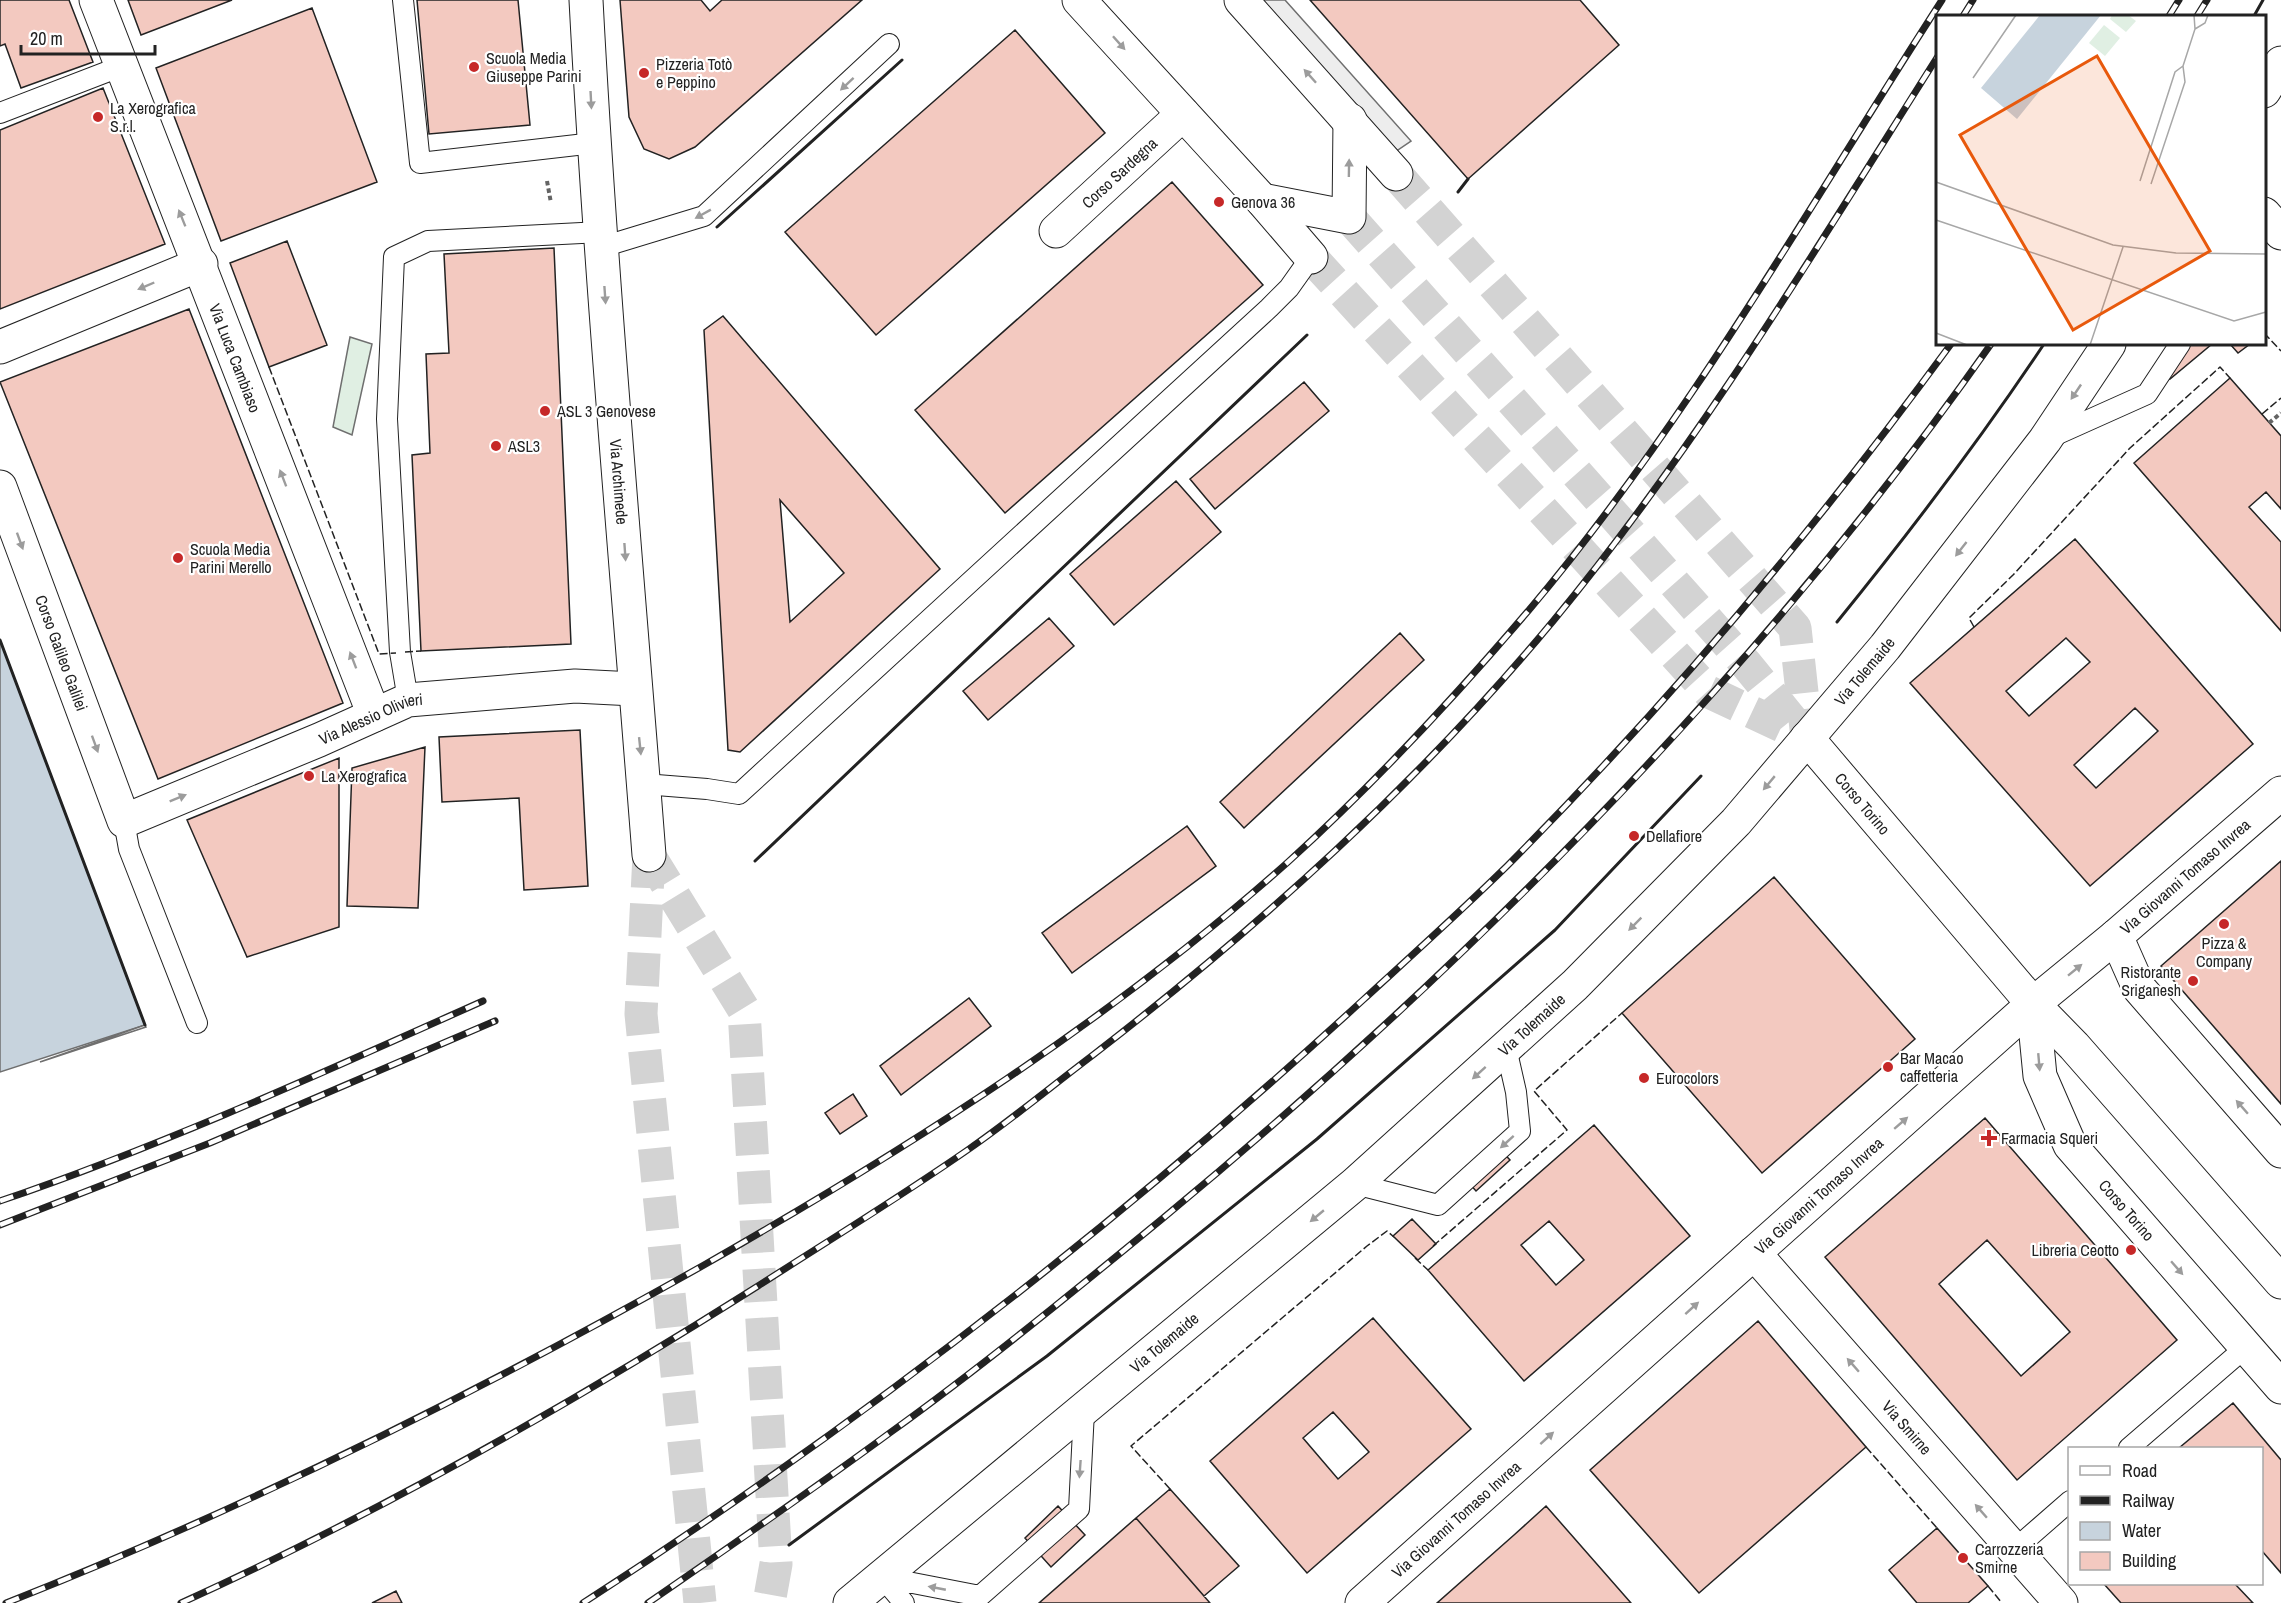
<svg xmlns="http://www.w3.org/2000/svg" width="2281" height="1603" font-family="'Archivo Narrow',sans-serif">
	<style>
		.green { fill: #e0efe3; stroke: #6f6f6f; stroke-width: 1.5 }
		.parking { fill: #ededed; stroke: #6f6f6f; stroke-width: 1.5 }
		.water { fill: #c7d3dd; stroke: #6f6f6f; stroke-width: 1.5 }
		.pier { fill: #fff; stroke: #6f6f6f; stroke-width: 1.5 }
		.building { fill: #f3c9c0; stroke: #222; stroke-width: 1.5; fill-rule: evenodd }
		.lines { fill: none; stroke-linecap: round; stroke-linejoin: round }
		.secondary-tunnel { stroke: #d3d3d3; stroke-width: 33; stroke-dasharray: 33 16; stroke-linecap: butt }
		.lane-casing { stroke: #222; stroke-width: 22 }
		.street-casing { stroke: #222; stroke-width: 35 }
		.secondary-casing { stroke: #222; stroke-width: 35 }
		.primary-casing { stroke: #222; stroke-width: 35 }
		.path { stroke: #646464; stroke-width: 4; stroke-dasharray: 4.5 3; stroke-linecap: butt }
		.lane { stroke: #fff; stroke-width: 20 }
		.street { stroke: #fff; stroke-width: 33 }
		.secondary { stroke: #fff; stroke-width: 33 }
		.primary { stroke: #fff; stroke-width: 33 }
		.rail-casing { stroke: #222; stroke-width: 7 }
		.rail { stroke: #fff; stroke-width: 4.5; stroke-dasharray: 14; stroke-linecap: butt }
		.fence { stroke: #222; stroke-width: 1.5; stroke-dasharray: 8 3; stroke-linecap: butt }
		.wall { stroke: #222; stroke-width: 3 }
		.oneway { fill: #9c9c9c }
		.poi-dot { fill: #c62828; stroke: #fff; stroke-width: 2 }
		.labels { text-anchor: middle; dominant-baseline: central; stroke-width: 4.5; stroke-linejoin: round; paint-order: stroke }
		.poi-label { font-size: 16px; fill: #222; stroke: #fff; text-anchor: start }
		.street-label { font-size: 16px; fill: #222; stroke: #fff }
		.inset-road { fill: none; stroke: #a7a7a7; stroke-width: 1.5 }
		.view { fill: #e8590c; fill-opacity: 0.15; stroke: #e8590c; stroke-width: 3 }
		.inset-edge { fill: none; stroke: #222; stroke-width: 3 }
	</style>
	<rect width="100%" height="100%" fill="#fff"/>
	<!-- green -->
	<path class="green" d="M350,337l22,7 -20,91 -19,-8z"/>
	<!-- parking -->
	<path class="parking" d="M1248,0h37l126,141 -22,15z"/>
	<!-- water -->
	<path class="water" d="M0,640l145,385 -145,47z"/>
	<!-- pier -->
	<path class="pier" d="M145,1025l1,2 -106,35z"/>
	<!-- building -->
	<path class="building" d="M0,0h69l24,62 -72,26 -16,-44 -5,2z
		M128,0h104l-91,35z
		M417,0h101l12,125 -101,9z
		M701,0l9,11 12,-11h140l-167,147 -26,12 -25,-10 -15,-32 -9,-117z
		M1310,0h270l39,45 -151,134z
		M312,8l65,174 -156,59 -65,-173z
		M1015,30l90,103 -229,202 -91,-103z
		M103,88l62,156 -165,65v-179z
		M1172,182l91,103 -258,228 -90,-103z
		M287,241l40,104 -58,22 -39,-104z
		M554,248l17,396 -150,7 -9,-196 18,-2 -4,-99 23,-1 -5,-99z
		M189,309l154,394 -185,76 -158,-397z
		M723,316l217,253 -200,183 -12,-2 -24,-420zM780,500l64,73 -54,49z
		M2170,344h42l-42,35 -8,1z
		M2230,344h20l-12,9z
		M2230,378l51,58v73l-15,-17 -17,15 32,35v89l-147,-168z
		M1304,382l25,29 -114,98 -25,-30z
		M1176,481l45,51 -107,93 -44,-51z
		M2075,539l178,205 -163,142 -180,-203zM2066,638l24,24 -61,54 -23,-25zM2135,708l23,23 -62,57 -22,-23z
		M1049,618l25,28 -86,74 -25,-29z
		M1400,633l24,27 -180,168 -24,-26z
		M580,730l8,156 -64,4 -5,-92 -77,4 -3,-65z
		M425,747l-7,161 -71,-2 5,-138z
		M339,758v169l-92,30 -60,-137z
		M1187,826l29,40 -144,107 -30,-40z
		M2281,861v243l-120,-138z
		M1774,877l141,162 -153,134 -140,-160z
		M969,998l22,28 -90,69 -21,-29z
		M853,1094l14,22 -27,18 -15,-21z
		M1985,1118l192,222 -160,140 -192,-223zM1987,1240l83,92 -49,44 -82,-92z
		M1594,1125l96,111 -166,145 -96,-111zM1549,1221l35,39 -28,25 -35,-40z
		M1494,1143l16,17 -34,31 -15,-17z
		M1412,1219l24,25 -18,16 -25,-24z
		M1373,1318l98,111 -164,144 -97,-112zM1333,1412l36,40 -31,27 -35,-41z
		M1758,1321l108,126 -167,146 -109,-123z
		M2233,1403l48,57v113l-19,-22v-103h-83z
		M1170,1489l69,77 -35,30 -68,-78z
		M1058,1506l27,29 -34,32 -26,-29z
		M1546,1506l85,97h-194l77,-68z
		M1136,1518l74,85h-171z
		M1937,1528l51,58 -20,17h-51l-28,-33z
		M2104,1584h131l18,19h-132z
		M396,1591l6,12h-30z"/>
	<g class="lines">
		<!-- secondary-tunnel -->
		<path class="secondary-tunnel" d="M1396,174l399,454 12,110
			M1349,217l397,447 54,66
			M1311,257l398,435 98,46
			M649,855l95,155 32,554 -7,39
			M649,855l-8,159 59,589"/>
		<defs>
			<path id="lane" d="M403,0l17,163 174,-20
				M0,113l122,-47
				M602,247l102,-31 185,-172
				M2051,437l96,-43 33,-50
				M408,700l-8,-48 -13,-233 7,-162 34,-16 173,-9
				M644,784l63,5 32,5 530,-486 20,-20 22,-31
				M124,821l5,28 68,174
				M1355,1184l83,21 82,-74 -4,-39 -10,-44
				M2129,1448l117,-101
				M2015,1549l55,-48
				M882,1577l98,19 99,-87 5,-98
				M882,1577l22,26"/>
			<g id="street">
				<path id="s1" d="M96,0l278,715"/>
				<path d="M2264,214l17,19"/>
				<path id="s2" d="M1056,231l127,-117"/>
				<path d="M0,347l201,-83"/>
				<path id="s3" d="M0,487l124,334 195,-81 89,-40 167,-14 59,3"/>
				<path d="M2116,936l23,52 142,163"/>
				<path id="s4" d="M2033,1004l7,72 30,69 211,242"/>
				<path id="s5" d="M1754,1253l307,350"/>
			</g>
			<g id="secondary">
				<path id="s6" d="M586,0c15,285 41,570 63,855"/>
				<path d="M1079,0l183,200 49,57"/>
				<path d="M1241,0l155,174"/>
				<path d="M1262,200l87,17 1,-97"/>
				<path id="s7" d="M1807,738l226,266 41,42 207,236"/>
			</g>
			<g id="primary">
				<path d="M2264,91l17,-28"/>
				<path id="s8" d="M850,1603l505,-419 220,-199 161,-163 149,-175 160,-207 64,-96"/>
				<path id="s9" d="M1362,1603l671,-599 83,-68 165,-143"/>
			</g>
		</defs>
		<!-- lane casing -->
		<use href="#lane" class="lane-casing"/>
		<!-- street casing -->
		<use href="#street" class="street-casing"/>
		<!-- secondary casing -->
		<use href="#secondary" class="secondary-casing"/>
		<!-- primary casing -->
		<use href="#primary" class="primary-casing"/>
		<!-- path -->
		<path class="path" d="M547,181l4,22
			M2269,423l12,-10"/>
		<!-- lane -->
		<use href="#lane" class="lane"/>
		<!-- street -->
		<use href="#street" class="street"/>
		<!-- secondary -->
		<use href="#secondary" class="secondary"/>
		<!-- primary -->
		<use href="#primary" class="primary"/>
		<defs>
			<path id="rail" d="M1963,16l10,-16
				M2169,16l10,-16
				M2197,16l10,-16
				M0,1201c164,-56 324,-129 483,-200
				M0,1225l210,-82 285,-122
				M6,1603c241,-95 473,-211 698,-338 205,-117 407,-245 584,-403 86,-78 166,-164 241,-252 159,-188 280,-404 413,-610
				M181,1603c200,-91 392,-200 577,-317 70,-45 142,-89 211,-137 42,-29 83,-63 124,-94 168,-130 325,-271 461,-435 145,-176 262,-371 384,-564
				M583,1603c277,-179 537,-380 780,-603 48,-44 97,-88 144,-134 161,-162 309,-338 444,-522
				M648,1603c81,-56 163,-112 243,-171 93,-67 182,-140 271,-213 310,-257 597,-545 829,-875"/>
		</defs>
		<!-- rail casing -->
		<use href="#rail" class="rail-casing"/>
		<!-- rail -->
		<use href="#rail" class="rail"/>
		<!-- fence -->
		<path class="fence" d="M2264,333l17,18
			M269,367l110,287 17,-1
			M2262,414l19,-16
			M1974,627l-5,-9 44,-43 117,-127 90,-81 10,11
			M405,652l16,-1
			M1433,1246l134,-116 -33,-39 88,-78
			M1415,1258l13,12
			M1866,1447l71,81
			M1170,1489l-39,-43 236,-200 20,-15 7,6
			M1988,1586l14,17"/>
		<!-- wall -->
		<path class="wall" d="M2254,16l9,-16
			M1458,192l10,-13
			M717,227l185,-167
			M1837,622c73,-90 143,-182 207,-278
			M0,640l145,385
			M755,861l552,-526
			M789,1545l258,-189 270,-217 238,-209 146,-154"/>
	</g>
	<!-- one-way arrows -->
	<defs><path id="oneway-solid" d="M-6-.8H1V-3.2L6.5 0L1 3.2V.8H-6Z" transform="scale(1.5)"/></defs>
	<g class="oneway">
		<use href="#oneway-solid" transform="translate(1119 43) rotate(48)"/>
		<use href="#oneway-solid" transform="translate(1310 76) rotate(-132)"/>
		<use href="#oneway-solid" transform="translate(847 84) rotate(137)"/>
		<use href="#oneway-solid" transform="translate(591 100) rotate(87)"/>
		<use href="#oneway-solid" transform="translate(1349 168) rotate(-89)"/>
		<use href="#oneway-solid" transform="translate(703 214) rotate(151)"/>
		<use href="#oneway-solid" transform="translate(182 218) rotate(-112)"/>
		<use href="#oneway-solid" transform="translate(146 286) rotate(157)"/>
		<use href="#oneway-solid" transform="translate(605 295) rotate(86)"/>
		<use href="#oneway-solid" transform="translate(2076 392) rotate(124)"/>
		<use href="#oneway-solid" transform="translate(283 478) rotate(-111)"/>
		<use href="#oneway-solid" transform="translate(20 541) rotate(70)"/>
		<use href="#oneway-solid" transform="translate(1961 549) rotate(128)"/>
		<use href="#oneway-solid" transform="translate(625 552) rotate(86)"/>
		<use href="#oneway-solid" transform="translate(353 660) rotate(-111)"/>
		<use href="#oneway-solid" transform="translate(95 744) rotate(70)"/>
		<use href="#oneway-solid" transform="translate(640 746) rotate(84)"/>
		<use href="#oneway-solid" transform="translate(1769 783) rotate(130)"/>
		<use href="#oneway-solid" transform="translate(178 798) rotate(-22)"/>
		<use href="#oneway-solid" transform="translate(1635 924) rotate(135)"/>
		<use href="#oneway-solid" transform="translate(2075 970) rotate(-39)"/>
		<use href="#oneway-solid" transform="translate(2039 1062) rotate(85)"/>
		<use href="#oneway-solid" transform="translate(1479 1073) rotate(138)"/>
		<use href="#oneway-solid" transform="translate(2242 1107) rotate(-131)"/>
		<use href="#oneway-solid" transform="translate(1901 1123) rotate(-41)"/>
		<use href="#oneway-solid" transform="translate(1507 1142) rotate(138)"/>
		<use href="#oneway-solid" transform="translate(1317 1216) rotate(140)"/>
		<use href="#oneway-solid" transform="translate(2177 1268) rotate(49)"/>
		<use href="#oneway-solid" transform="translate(1692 1308) rotate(-42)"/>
		<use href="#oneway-solid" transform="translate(1853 1365) rotate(-131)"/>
		<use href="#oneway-solid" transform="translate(1547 1438) rotate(-42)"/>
		<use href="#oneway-solid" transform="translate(1080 1469) rotate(94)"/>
		<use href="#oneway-solid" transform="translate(1981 1511) rotate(-131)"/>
		<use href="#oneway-solid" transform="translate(937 1588) rotate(-169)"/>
	</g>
	<!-- markers -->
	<g class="poi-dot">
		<circle cx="474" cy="67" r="6"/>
		<circle cx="644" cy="73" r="6"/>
		<circle cx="98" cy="117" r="6"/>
		<circle cx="1219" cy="202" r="6"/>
		<circle cx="545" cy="411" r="6"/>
		<circle cx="496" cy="446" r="6"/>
		<circle cx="178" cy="558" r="6"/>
		<circle cx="309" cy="776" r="6"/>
		<circle cx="1634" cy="836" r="6"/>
		<circle cx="2224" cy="924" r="6"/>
		<circle cx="2193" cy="981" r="6"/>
		<circle cx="1888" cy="1067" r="6"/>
		<circle cx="1644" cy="1078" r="6"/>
		<path d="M1986 1129h6v6h6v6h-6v6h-6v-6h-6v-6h6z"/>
		<circle cx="2131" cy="1250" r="6"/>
		<circle cx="1963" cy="1558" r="6"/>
	</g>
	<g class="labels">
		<!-- poi labels -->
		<g class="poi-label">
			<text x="486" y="58">Scuola Media<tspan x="486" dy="18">Giuseppe Parini</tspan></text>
			<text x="656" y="64">Pizzeria Totò<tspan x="656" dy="18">e Peppino</tspan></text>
			<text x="110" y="108">La Xerografica<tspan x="110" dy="18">S.r.l.</tspan></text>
			<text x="1231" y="202">Genova 36</text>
			<text x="557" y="411">ASL 3 Genovese</text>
			<text x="508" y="446">ASL3</text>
			<text x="190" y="549">Scuola Media<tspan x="190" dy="18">Parini Merello</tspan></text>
			<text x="321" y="776">La Xerografica</text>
			<text x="1646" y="836">Dellafiore</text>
			<text x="2224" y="943" text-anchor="middle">Pizza &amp;<tspan x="2224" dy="18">Company</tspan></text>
			<text x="2181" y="972" text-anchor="end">Ristorante<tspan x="2181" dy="18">Sriganesh</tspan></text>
			<text x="1900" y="1058">Bar Macao<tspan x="1900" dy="18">caffetteria</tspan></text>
			<text x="1656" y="1078">Eurocolors</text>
			<text x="2001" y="1138">Farmacia Squeri</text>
			<text x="2119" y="1250" text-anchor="end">Libreria Ceotto</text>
			<text x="1975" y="1549">Carrozzeria<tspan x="1975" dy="18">Smirne</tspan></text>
		</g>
		<!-- street labels -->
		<g class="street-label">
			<text stroke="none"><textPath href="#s2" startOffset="86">Corso Sardegna</textPath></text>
			<text stroke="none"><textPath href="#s1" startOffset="384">Via Luca Cambiaso</textPath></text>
			<text stroke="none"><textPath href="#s6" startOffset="483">Via Archimede</textPath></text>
			<text stroke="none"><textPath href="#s3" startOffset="177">Corso Galileo Galilei</textPath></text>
			<text stroke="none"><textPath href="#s8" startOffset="1380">Via Tolemaide</textPath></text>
			<text stroke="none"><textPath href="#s3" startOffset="624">Via Alessio Olivieri</textPath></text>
			<text stroke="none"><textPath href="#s7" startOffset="86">Corso Torino</textPath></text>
			<text stroke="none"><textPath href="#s9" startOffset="1098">Via Giovanni Tomaso Invrea</textPath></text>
			<text stroke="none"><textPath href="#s8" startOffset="894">Via Tolemaide</textPath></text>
			<text stroke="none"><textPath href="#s9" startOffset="612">Via Giovanni Tomaso Invrea</textPath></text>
			<text stroke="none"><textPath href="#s4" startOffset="234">Corso Torino</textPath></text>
			<text stroke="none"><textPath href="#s8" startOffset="408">Via Tolemaide</textPath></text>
			<text stroke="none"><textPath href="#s5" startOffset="232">Via Smirne</textPath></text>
			<text stroke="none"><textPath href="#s9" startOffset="126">Via Giovanni Tomaso Invrea</textPath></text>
		</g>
	</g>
	<!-- overview -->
	<g transform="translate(1936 15)">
		<rect width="330" height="330" fill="#fff"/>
		<path d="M176,0h16l8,6 -10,11 -16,-13zM168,10l16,13 -15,18 -16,-13z" fill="#e0efe3"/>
		<path d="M104,0h61l-84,104 -36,-31z" fill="#c7d3dd"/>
		<path class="inset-road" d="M259,14l10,-6 3,-8M37,63l43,-63M204,166l35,-109 8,-6M0,167l177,63 63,8 90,1M215,169l34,-102 -2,-16 12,-37 -1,-14M0,205l298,101 32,-9M0,318l31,12M154,330l33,-98"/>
		<path class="view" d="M161,41l113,195 -137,79 -113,-195z"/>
		<rect width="330" height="330" class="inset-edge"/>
	</g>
	<!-- legend -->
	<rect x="2068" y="1447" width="195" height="138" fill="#ffffff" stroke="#a7a7a7" stroke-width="1.5"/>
	<rect x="2080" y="1466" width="30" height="9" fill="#ffffff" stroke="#a7a7a7" stroke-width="1.5"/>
	<text x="2122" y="1477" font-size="18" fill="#222222">Road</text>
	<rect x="2080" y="1496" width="30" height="9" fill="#222222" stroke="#a7a7a7" stroke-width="1.5"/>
	<text x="2122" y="1507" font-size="18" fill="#222222">Railway</text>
	<rect x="2080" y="1522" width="30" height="18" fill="#c7d3dd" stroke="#a7a7a7" stroke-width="1.5"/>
	<text x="2122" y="1537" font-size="18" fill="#222222">Water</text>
	<rect x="2080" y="1552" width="30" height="18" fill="#f3c9c0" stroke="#a7a7a7" stroke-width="1.5"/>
	<text x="2122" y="1567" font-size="18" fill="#222222">Building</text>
	<!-- scale -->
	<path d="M21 45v9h134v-9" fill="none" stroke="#222222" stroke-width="3"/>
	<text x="30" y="45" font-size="18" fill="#222222" stroke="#ffffff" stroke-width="4.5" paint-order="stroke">20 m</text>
</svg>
